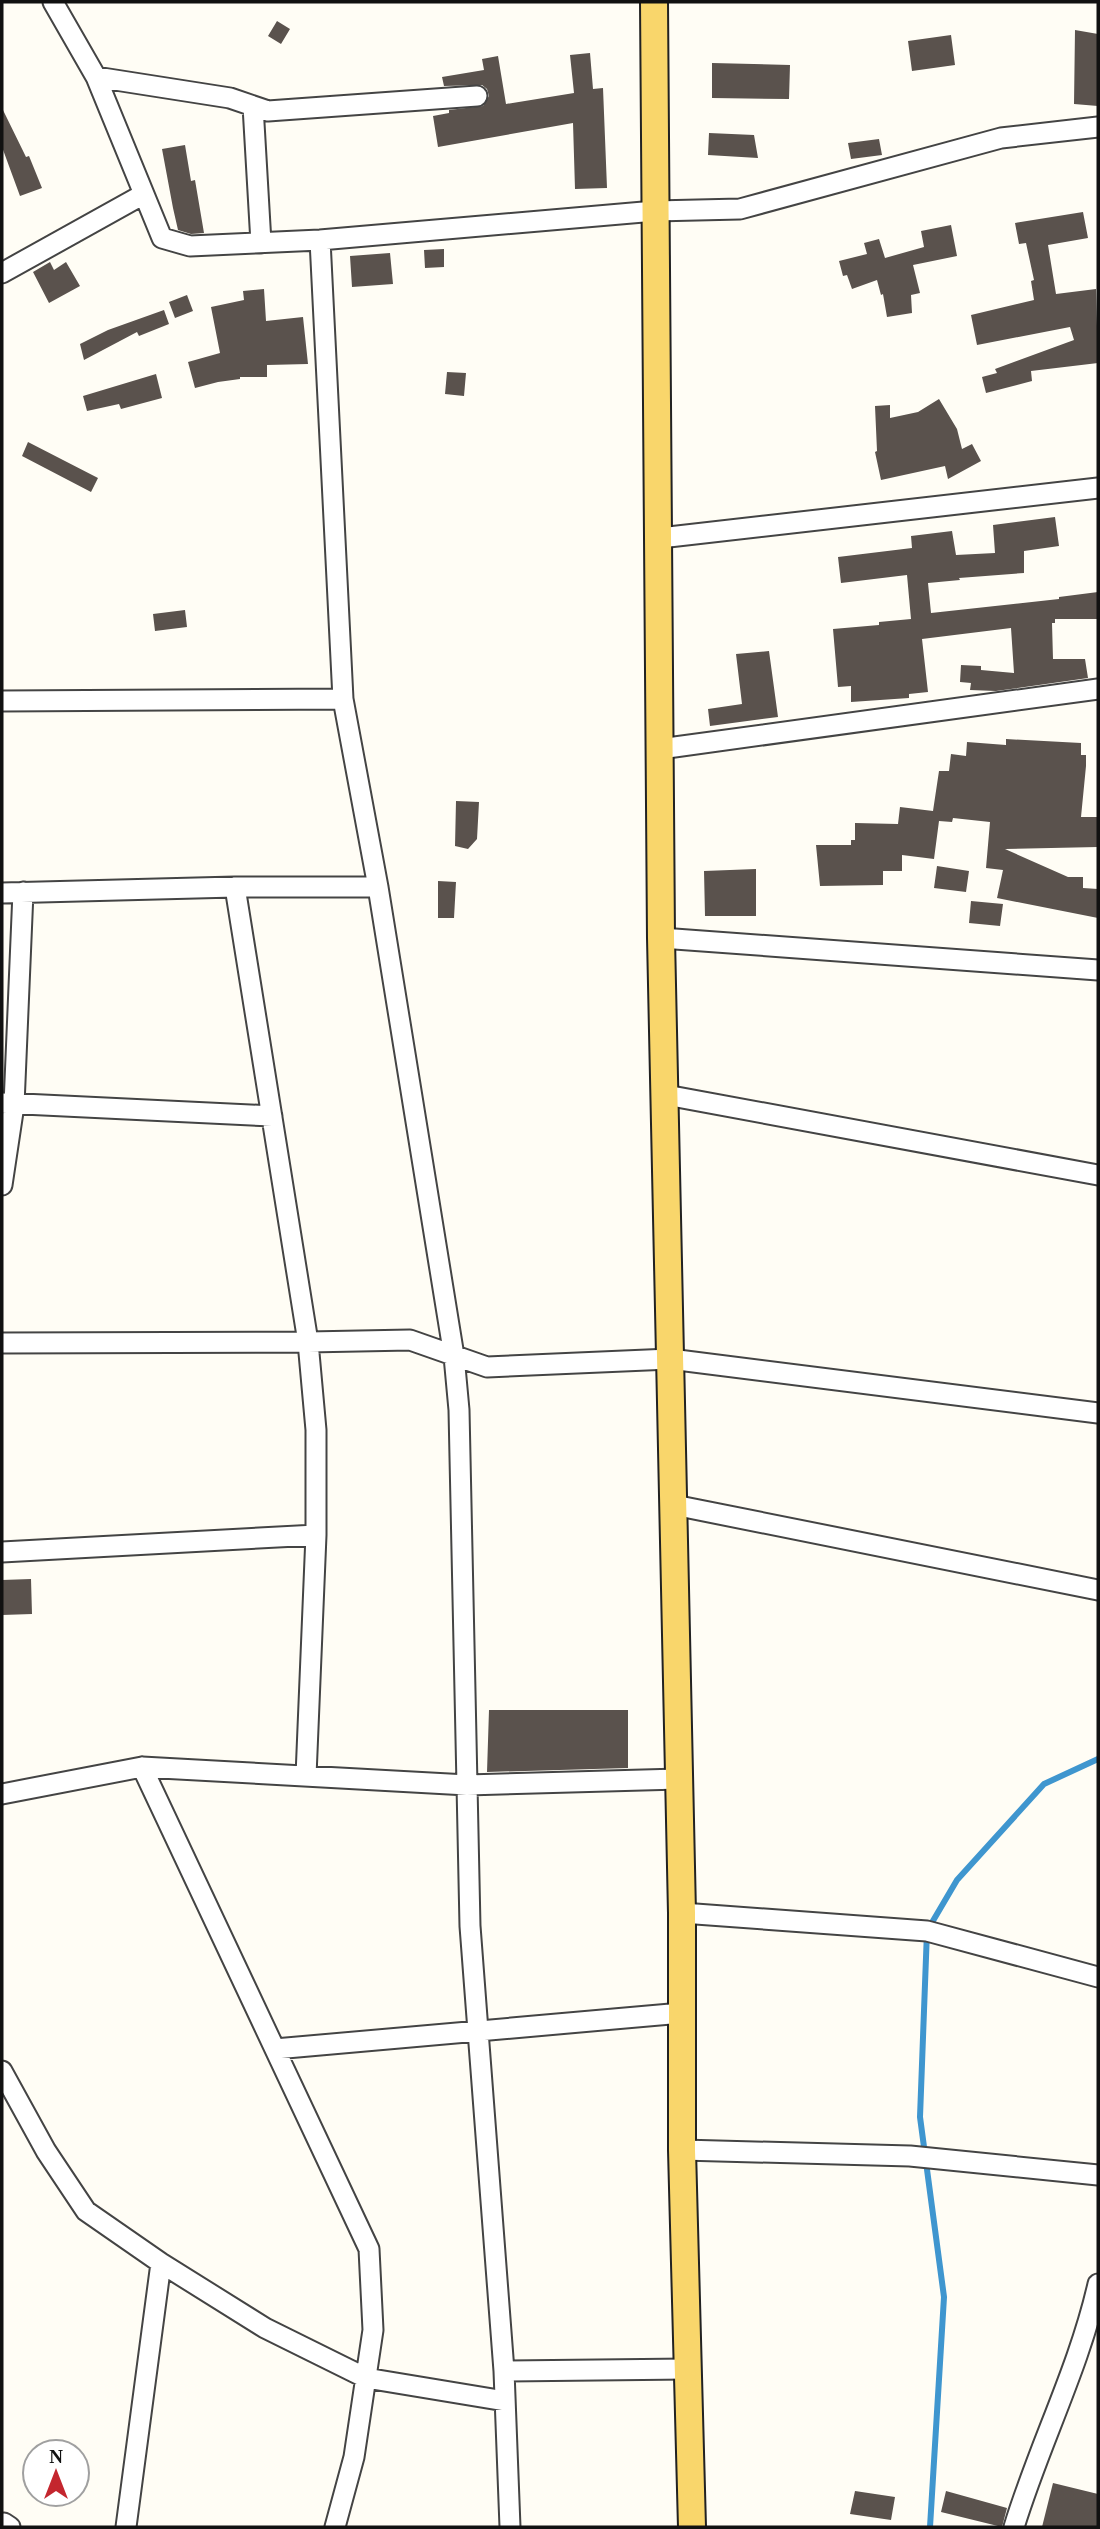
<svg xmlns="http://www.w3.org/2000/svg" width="1100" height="2529" font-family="Georgia,serif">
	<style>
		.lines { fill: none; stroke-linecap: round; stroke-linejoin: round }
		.stream { stroke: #3f96cf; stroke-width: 6 }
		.building { fill: #5a524d }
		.minor-casing { stroke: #444; stroke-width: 23 }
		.major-casing { stroke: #222; stroke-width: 30 }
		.minor { stroke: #fff; stroke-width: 19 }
		.major { stroke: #f9d66b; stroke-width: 26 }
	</style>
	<rect width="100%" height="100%" fill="#fffdf5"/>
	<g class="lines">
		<!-- stream -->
		<path class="stream" d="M930,2527l14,-230 -24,-180 7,-186 30,-51 87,-96 54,-25"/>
	</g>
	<!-- building -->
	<path class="building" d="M277,21l13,8 -9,15 -13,-8z
		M1075,30l23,4v72l-24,-2z
		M951,35l4,30 -43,6 -4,-30z
		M590,53l3,36 10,-1 4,100 -32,1 -2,-66 -135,24 -5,-31 16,-3v-3l34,-4 6,-10 -2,-7 -5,-4 -38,1 -2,-9 42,-7 -2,-11 16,-3 8,48 68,-11 -4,-38z
		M712,63l78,2 -1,34 -77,-1z
		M2,108l24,49 3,-1 13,32 -22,8 -18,-49z
		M709,133l45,2 4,23 -50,-3z
		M879,139l3,16 -31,4 -3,-16z
		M185,145l6,36 4,-1 9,53 -13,1 -13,-4 -5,-22 -11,-59z
		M1083,212l5,26 -40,7 8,49 40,-5 2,74 -67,8 1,10 -46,12 -4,-16 15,-4 -2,-4 79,-29 -4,-13 -93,18 -6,-30 63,-15 -3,-19 3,-1 -8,-37 -7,1 -4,-21z
		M951,225l6,31 -44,9 7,28 -9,2 1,18 -25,4 -4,-23 -2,1 -4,-15 -25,9 -5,-14 -4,1 -4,-15 28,-7 -3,-11 15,-4 6,19 39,-11 -3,-16z
		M444,249v18l-19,1 -1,-18z
		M390,253l3,31 -41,3 -2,-31z
		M50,262l4,8 12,-8 14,24 -31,17 -16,-31z
		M264,289l2,32 37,-4 5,47 -41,1v12h-27v2l-22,3 -23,6 -7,-26 32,-9 -9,-46 33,-7 -1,-9z
		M187,295l6,16 -18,7 -6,-16z
		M164,310l5,14 -30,12 -2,-4 -53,28 -4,-16 28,-14z
		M447,372l19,1 -2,23 -19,-2z
		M156,374l6,24 -41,11 -2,-5 -32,7 -4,-15z
		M939,399l18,30 5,20 10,-5 9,17 -33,18 -3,-13 -64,14 -6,-28 2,-1 -2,-45 15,-1v13l28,-6z
		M28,442l70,36 -7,14 -69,-36z
		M1055,517l4,29 -35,5v22l-65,5 1,2 -32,3 3,30 128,-14v-2l39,-5v27h-43v4h-3l1,36h32l3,19 -92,13 -26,-1 1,-7 -11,-1 1,-17 20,1v4l33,3 -3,-45 -89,11 6,53 -19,2v4l-58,4v-16l-13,1 -5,-58 46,-4v-3l32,-3 -4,-44 -66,8 -3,-26 74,-9 -1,-12 41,-5 4,24 39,-2 -2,-28z
		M185,610l2,17 -32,4 -2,-17z
		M769,651l9,66 -68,9 -2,-17 34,-5 -6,-50z
		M1006,739l75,4v12h5v11l-5,51h17v30l-93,2 63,28h15v11l15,1v29l-101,-20 6,-28 -17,-2 4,-46 -37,-4 -1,4 -13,-1 -5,38 -32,-4v16h-19v14l-63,1 -4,-41h35v-5h4v-17l43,1 2,-17 33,4 6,-40h10l2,-17 15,2 1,-14 39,3z
		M456,801l23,1 -2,37 -9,10 -13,-3z
		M937,866l32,5 -3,21 -32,-4z
		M756,869v47h-51l-1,-45z
		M438,881l18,1 -2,36h-16z
		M971,901l32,3 -3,22 -31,-3z
		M31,1579l1,35 -30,1v-35z
		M489,1710h139v58l-141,4z
		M1053,2483l45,11v33h-56z
		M855,2491l40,6 -4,23 -41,-6z
		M946,2491l61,17 -5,19 -61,-15z"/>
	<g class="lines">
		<defs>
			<path id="minor" d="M53,2l43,75 66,161 28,8 130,-6 335,-29 85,-2 261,-71 97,-11
				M96,77l134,21 38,13 209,-15
				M253,106l8,137
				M320,240l23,459 35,188 76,469 5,54 11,516 34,445 6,156
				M2,273l142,-79
				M660,538l438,-50
				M2,701l341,-2
				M660,749l438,-60
				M235,887l73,455 8,88v105l-10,241
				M2,893l233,-6h143
				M661,938l437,32
				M666,1095l432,80
				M2,1103l270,13
				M2,1185l12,-80 9,-213
				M2,1343l306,-1 102,-2 77,27 183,-8 428,54
				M674,1505l424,85
				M2,1552l314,-17
				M142,1767l227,482 4,81 -19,127 -19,70
				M2,1794l140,-27 325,18 212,-6
				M682,1913l245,18 171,46
				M275,2049l407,-36
				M2,2071l44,80 40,60 75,52 104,65 101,50 139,23
				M682,2150l228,6 188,19
				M504,2371l183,-2
				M4,2523l6,4
				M126,2527l35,-264
				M1014,2527c25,-82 65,-159 84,-243"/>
			<path id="major" d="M654,2l7,936 21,975v237l10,377"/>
		</defs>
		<!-- minor casing -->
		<use href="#minor" class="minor-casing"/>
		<!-- major casing -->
		<use href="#major" class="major-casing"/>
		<!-- minor -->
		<use href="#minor" class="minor"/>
		<!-- major -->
		<use href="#major" class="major"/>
	</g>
	<!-- border -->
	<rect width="1100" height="2529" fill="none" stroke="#111111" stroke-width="7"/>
	<!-- north arrow -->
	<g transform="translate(56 2473)"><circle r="33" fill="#ffffff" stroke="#a0a0a0" stroke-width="2"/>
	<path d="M0-5L12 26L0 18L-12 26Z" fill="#c4262e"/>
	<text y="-10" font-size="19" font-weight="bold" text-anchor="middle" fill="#111111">N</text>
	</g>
</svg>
